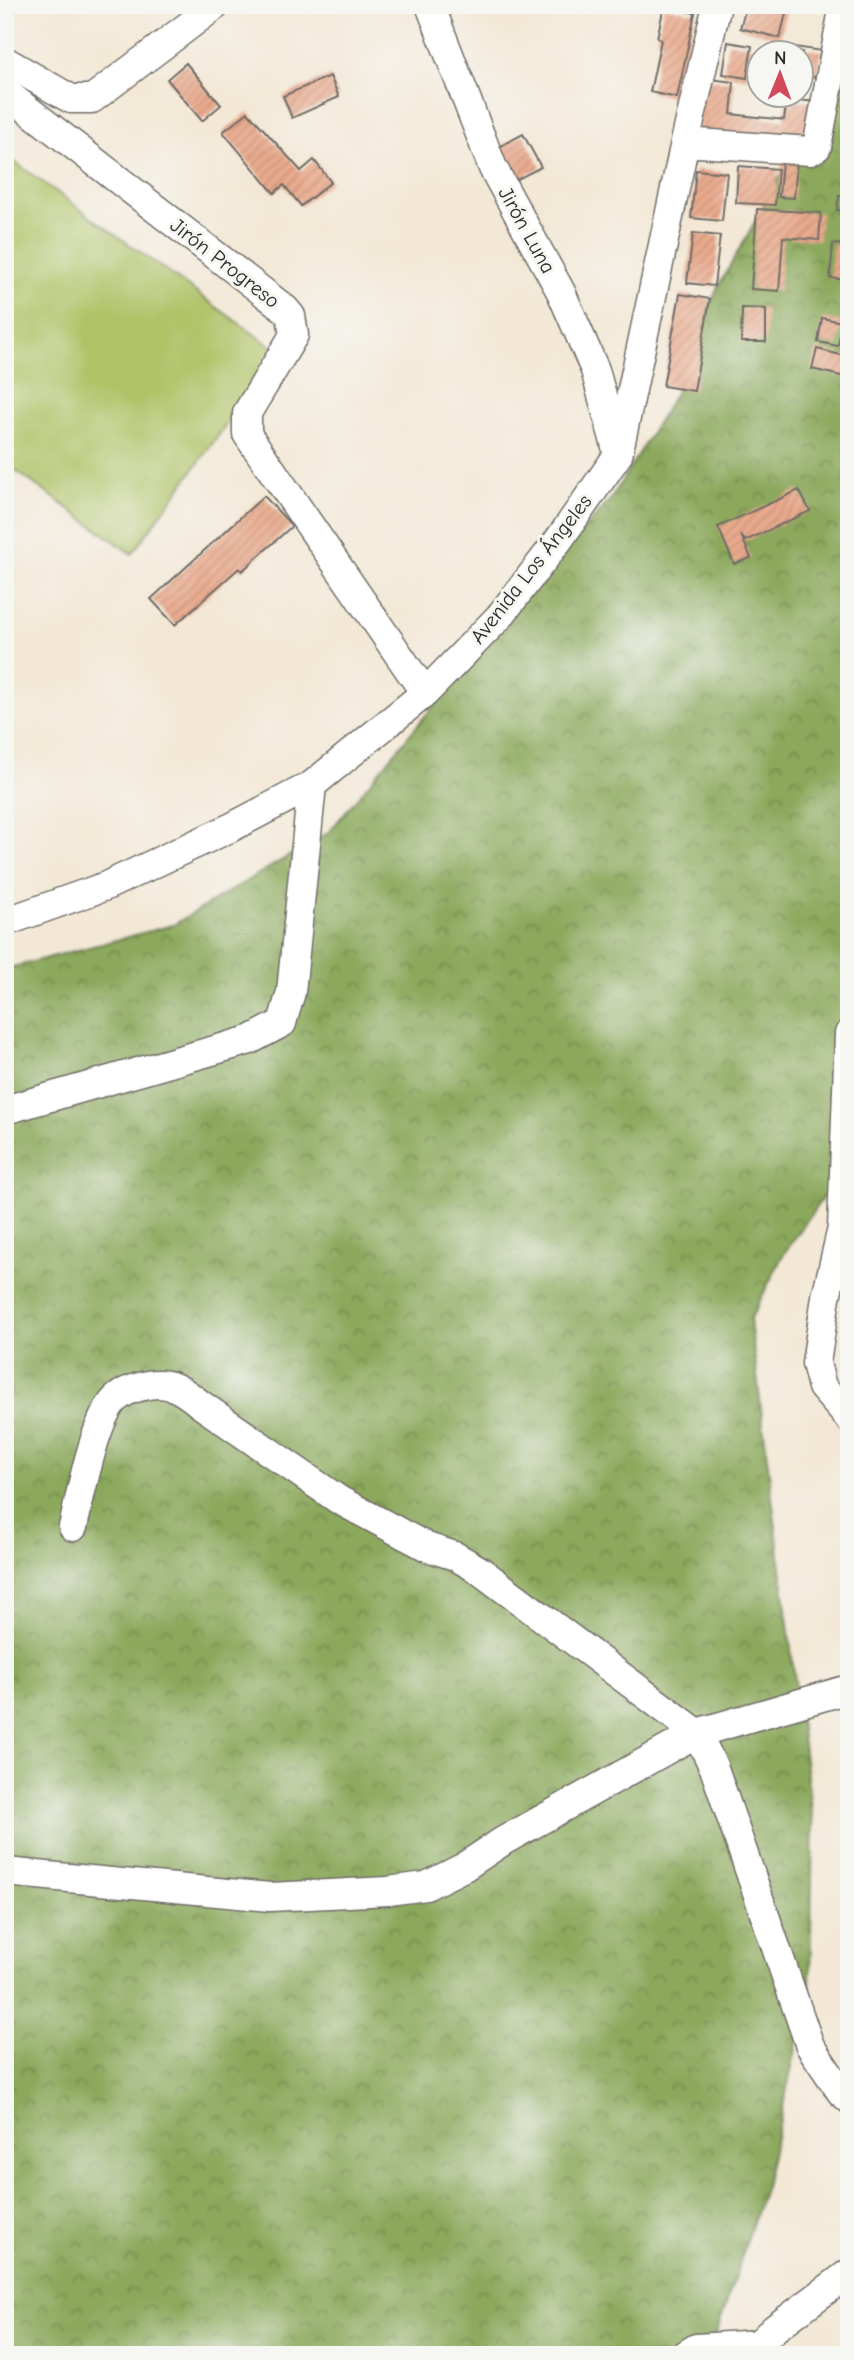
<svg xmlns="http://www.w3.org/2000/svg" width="854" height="2360" font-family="'Comic Neue',sans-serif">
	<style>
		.forest { fill: url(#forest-crowns); stroke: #5b6a43; stroke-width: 2 }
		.pitch { fill: #afc266; stroke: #6d7648; stroke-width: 2 }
		.building { fill: url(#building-hatch) }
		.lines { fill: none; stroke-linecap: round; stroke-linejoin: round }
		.street-casing { stroke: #716d67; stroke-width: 31 }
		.street { stroke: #fff; stroke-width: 28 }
		.labels { text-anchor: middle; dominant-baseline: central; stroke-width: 6; stroke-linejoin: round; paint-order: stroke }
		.street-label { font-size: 21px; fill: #2b2b2b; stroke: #f6f6f2 }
	</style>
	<defs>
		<pattern id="forest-crowns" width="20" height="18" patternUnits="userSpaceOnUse" patternTransform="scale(1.75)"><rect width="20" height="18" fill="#8ba85b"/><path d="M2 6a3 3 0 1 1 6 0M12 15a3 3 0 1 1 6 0" fill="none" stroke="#72894b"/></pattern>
		<pattern id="building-hatch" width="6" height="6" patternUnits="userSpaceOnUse" patternTransform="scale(1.75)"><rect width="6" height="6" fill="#e9aa8d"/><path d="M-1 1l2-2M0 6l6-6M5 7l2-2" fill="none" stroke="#c8927a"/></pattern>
	</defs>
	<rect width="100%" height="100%" fill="#f6f6f2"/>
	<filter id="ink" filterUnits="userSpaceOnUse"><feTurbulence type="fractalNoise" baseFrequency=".0143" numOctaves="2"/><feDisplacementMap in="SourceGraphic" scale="14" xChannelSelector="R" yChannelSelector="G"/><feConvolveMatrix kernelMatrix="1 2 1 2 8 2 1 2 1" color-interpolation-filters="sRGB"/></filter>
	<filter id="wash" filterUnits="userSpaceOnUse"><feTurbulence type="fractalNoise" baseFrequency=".00686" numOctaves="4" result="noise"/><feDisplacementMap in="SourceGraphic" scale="28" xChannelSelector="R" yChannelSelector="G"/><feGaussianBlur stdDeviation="1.57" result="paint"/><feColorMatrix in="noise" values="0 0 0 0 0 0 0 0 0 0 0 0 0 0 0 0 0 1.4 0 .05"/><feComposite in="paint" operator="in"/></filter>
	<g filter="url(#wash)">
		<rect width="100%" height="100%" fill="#f3e8d6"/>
		<!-- forest -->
		<path class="forest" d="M849,13v1147l-66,95 -33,65 63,505 -3,162 -45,199 -56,169h-704v-1386l168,-44 156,-93 193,-233 89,-100 65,-107 41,-103 90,-160z"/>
		<!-- pitch -->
		<path class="pitch" d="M5,155l274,197 -147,202 -127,-91z"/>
		<g id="blocks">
			<!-- building -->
			<path class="building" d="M747,5h41l-8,33 -40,-10z
				M664,6l31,7 -18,85 -27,-6 11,-52 -4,-2z
				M728,42l24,4 -5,32 -24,-4z
				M774,44l48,7 -4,27 -16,-3v-23h-29z
				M186,63l35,42 -19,16 -35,-42z
				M330,76l9,21 -47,21 -9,-22z
				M702,78l32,4 -3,32 53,6 3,-21 29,3 -5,42 -114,-12z
				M248,112l53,59 13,-11 17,22 -30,24 -17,-21 -10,8 -51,-61z
				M523,134l18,33 -27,14 -17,-33z
				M782,161l15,1 -3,36 -15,-1z
				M738,166l40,3 -3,36 -39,-2z
				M696,170l31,3 -5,48 -31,-3z
				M839,196l10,1v14l-12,-1z
				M757,209l64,4 -2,27 -36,-3 -4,54 -28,-2z
				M693,233l27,3 -6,50 -27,-3z
				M833,244l16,1 -1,35 -18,-2z
				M680,294l30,5 -16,92 -31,-5z
				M742,308l24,1v33h-25z
				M822,318l20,4 -4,24 -20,-4z
				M817,349l32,8v21l-37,-9z
				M799,490l11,21 -65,30 -4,-6 10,23 -17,6 -16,-37z
				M264,496l28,30 -50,45 -3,-3 -64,57 -24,-26z"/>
		</g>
	</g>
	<g filter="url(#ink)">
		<use href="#blocks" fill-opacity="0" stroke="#716d67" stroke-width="2"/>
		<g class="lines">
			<defs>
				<path id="street" d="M430,5l63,163 68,124 34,78 22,80
					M5,61l66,38h21l124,-94
					M5,92l280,217 6,7 3,19 -47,78v21l178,259
					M685,142l125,9 7,-4 27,-142
					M5,922l101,-36 126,-59 80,-42 113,-92 75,-77 58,-75 60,-86 67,-313 32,-137
					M849,1034l-7,194 -16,69 -10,66 6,24 27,31
					M5,1110l245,-70 32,-17 9,-31 21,-207
					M73,1527c7,-29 22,-114 45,-130 8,-7 20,-10 30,-12 22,-4 35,5 52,19l139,96 88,47 28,9 24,14 218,163 17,35 96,278 31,46 8,7
					M5,1872l265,25 118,-6 38,-5 38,-19 39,-26 194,-108 152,-44
					M685,2355l11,-7 62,-4
					M757,2355l1,-11 16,-15 75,-56"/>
			</defs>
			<!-- street casing -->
			<use href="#street" class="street-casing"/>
			<!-- street -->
			<use href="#street" class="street"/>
		</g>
	</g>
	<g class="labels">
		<!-- street labels -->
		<g class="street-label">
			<text transform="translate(527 230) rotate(61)">Jirón Luna</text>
			<text transform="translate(225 263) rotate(38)">Jirón Progreso</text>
			<text transform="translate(531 569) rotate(-52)">Avenida Los Ángeles</text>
		</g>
	</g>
	<!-- margin -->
	<rect width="854" height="2360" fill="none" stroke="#f6f6f2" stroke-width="28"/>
	<!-- north arrow -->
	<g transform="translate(780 74) rotate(1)"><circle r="33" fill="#f6f6f2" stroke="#a5a5a2" stroke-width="2"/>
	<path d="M0-5L12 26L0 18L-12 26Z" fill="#d1495b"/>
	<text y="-10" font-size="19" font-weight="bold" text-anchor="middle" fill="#2b2b2b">N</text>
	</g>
</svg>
